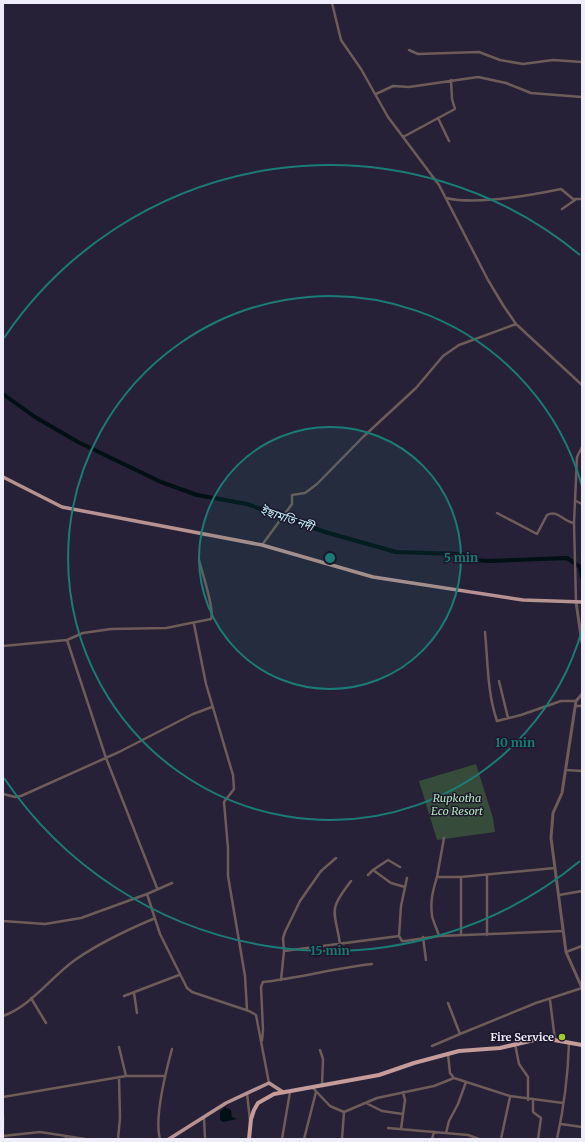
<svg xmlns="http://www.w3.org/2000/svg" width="585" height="1142" font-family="Merriweather,'Noto Sans Bengali',serif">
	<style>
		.green { fill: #364b39 }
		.water { fill: #001015 }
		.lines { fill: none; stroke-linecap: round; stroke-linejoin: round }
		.river { stroke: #001015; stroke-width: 4 }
		.minor { stroke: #6d5c5a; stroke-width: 2.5 }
		.tertiary { stroke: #6d5c5a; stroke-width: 3 }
		.primary { stroke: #b69290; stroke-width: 3.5 }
		.trunk { stroke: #c49c9a; stroke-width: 4 }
		.ring { fill: none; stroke: #1a7c75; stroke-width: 2 }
		.poi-dot { fill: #a1c92a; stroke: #1d172c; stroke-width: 1.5 }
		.labels { text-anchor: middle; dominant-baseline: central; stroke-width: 3; stroke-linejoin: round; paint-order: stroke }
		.park-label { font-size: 11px; font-style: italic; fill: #b3e7ba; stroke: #1d172c }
		.poi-label { font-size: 11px; font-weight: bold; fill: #eeebfa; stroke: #1d172c; text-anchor: end }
		.water-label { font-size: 12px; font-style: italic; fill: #c0edf9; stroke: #1d172c }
		.centre { fill: #1a7c75; stroke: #1d172c; stroke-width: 2 }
		.ring-label { font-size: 12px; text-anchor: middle; font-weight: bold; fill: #1a7c75; stroke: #1d172c; stroke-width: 3; stroke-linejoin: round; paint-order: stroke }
	</style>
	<rect width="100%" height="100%" fill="#262136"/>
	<!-- green -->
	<path class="green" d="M476,764l17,54 2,14 -58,8 -18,-59z"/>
	<!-- water -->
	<path class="water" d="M226,1106v2l5,2 1,7 5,2 -14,3 -3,-2v-8z"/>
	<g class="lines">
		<!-- river -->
		<path class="river" d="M3,394l32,23 43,25 83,40 36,13 50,9 78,28 71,20 66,2 12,6 15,1 78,-3 13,9 2,10"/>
		<!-- minor -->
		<path class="minor" d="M332,3l9,37 20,29 27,48 51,68 49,95 15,25 13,19 66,61
			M409,50l9,4 61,-2 21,8 23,4 30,-4 29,2
			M376,94l17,-8 16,1 69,-10 28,6 25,10 51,4
			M438,118l11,23
			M403,137l52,-28 -3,-10 -1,-19
			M446,198c29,7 86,-3 115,-9l12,10h9
			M562,209l13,-9
			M576,501l6,3
			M497,513l40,21 10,-19c11,-6 16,7 27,8
			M262,545l30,-41v-9l13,-2 12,-9 46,-47 53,-49 27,-32 16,-11 57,-21
			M576,602l-2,-79 3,-66 5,-10
			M194,624l12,60 27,91 1,14 -10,13 4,46v28l17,100 2,34
			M485,632c3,30 2,60 12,89l24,-6 40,-14h15
			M67,640l39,118 51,130
			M3,646l64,-6 16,-7 28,-4 55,-1 45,-9c4,-8 -9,-47 -12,-59
			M499,681l9,37
			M576,706h6
			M566,770l16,1
			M3,794l12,3 6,-1 98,-44 74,-38 19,-7
			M444,838l-7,39h24l94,-9
			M373,870l15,-10 12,7
			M368,875l5,-5 18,13 14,4
			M437,877c-4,13 -7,24 -5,38 0,4 5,14 7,21
			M461,877v58
			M147,894l13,40 27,54 5,4 57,19 7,4 13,68
			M559,895l23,-4
			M3,921l42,3 36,-6 66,-24 25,-11
			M487,935v-60
			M399,936l2,-30 6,-28
			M423,937l3,23
			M340,944c-5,-34 -13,-32 11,-63
			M284,951l-1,-13 2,-6 15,-31 21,-30 15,-13
			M566,952l16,-6
			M281,980l3,-29 115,-15 3,5h3l34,-5 124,-5
			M134,993l3,20
			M124,996l55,-21
			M31,998l15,25
			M550,1000l5,40
			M448,1003l12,31 76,-31 46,-15
			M3,1016c28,-10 48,-39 72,-56 24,-17 52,-30 78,-41
			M262,1041l1,-11 -2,-43 2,-5c37,-4 72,-14 109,-18
			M515,1044l4,20 9,13v23
			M432,1046l28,-12
			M119,1047l7,29
			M320,1050l3,9 -1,27
			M448,1054l2,19 4,5
			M313,1088l17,18 14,6 -2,27
			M247,1093l3,27
			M3,1097l123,-21h39
			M533,1101v11l8,6 -3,21
			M366,1103l16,8 21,3
			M344,1112l33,-14 57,-12 20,-8 56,18 53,7
			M3,1116v13
			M204,1118l1,21
			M561,1124l21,3
			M388,1128l80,7 11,4
			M401,1129l4,-29 -2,-8
			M446,1133l3,-12 9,-17 8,-22
			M3,1136l37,-4 26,4v3
			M66,1136l19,3
			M118,1139l2,-21 -1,-41
			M160,1139c-6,-21 6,-68 12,-90
			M282,1139l8,-47
			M304,1139l12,-47
			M432,1139l2,-7
			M501,1139l9,-42
			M557,1139c7,-32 11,-64 12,-96"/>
		<!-- tertiary -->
		<path class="tertiary" d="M576,602l6,41
			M582,694l-6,7 -14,92 -9,20 -2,25 15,114 16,36"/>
		<!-- primary -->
		<path class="primary" d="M3,477l59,30 200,38 111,32 150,23 59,2
			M169,1139l57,-36 43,-20 14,9"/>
		<!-- trunk -->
		<path class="trunk" d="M249,1139l2,-20 3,-9 4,-7 16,-9 105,-19 35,-12 45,-12 41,-3 43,-10 39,7"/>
	</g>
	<!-- distance rings -->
	<circle cx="330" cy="558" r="131" fill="#1a7c75" fill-opacity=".12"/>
	<g class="ring">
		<circle cx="330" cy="558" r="131"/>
		<path d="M582 630A262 262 0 1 1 582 486"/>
		<path d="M580 861A393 393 0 0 1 4 778M4 338A393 393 0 0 1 580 255"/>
	</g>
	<!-- markers -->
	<circle class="poi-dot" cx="562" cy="1037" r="4"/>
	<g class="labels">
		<!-- park labels -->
		<g class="park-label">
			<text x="457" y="798">Rupkotha<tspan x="457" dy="13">Eco Resort</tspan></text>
		</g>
		<!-- poi labels -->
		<g class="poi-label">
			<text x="554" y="1037">Fire Service</text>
		</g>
		<!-- water labels -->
		<g class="water-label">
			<text transform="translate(287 518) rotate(19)">ইছামতি নদী</text>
		</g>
	</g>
	<circle cx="330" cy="558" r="6" class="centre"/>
	<g class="ring-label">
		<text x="461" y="562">5 min</text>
		<text x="515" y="747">10 min</text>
		<text x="330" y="955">15 min</text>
	</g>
	<!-- border -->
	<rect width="585" height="1142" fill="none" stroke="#eeebfa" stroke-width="8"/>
</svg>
